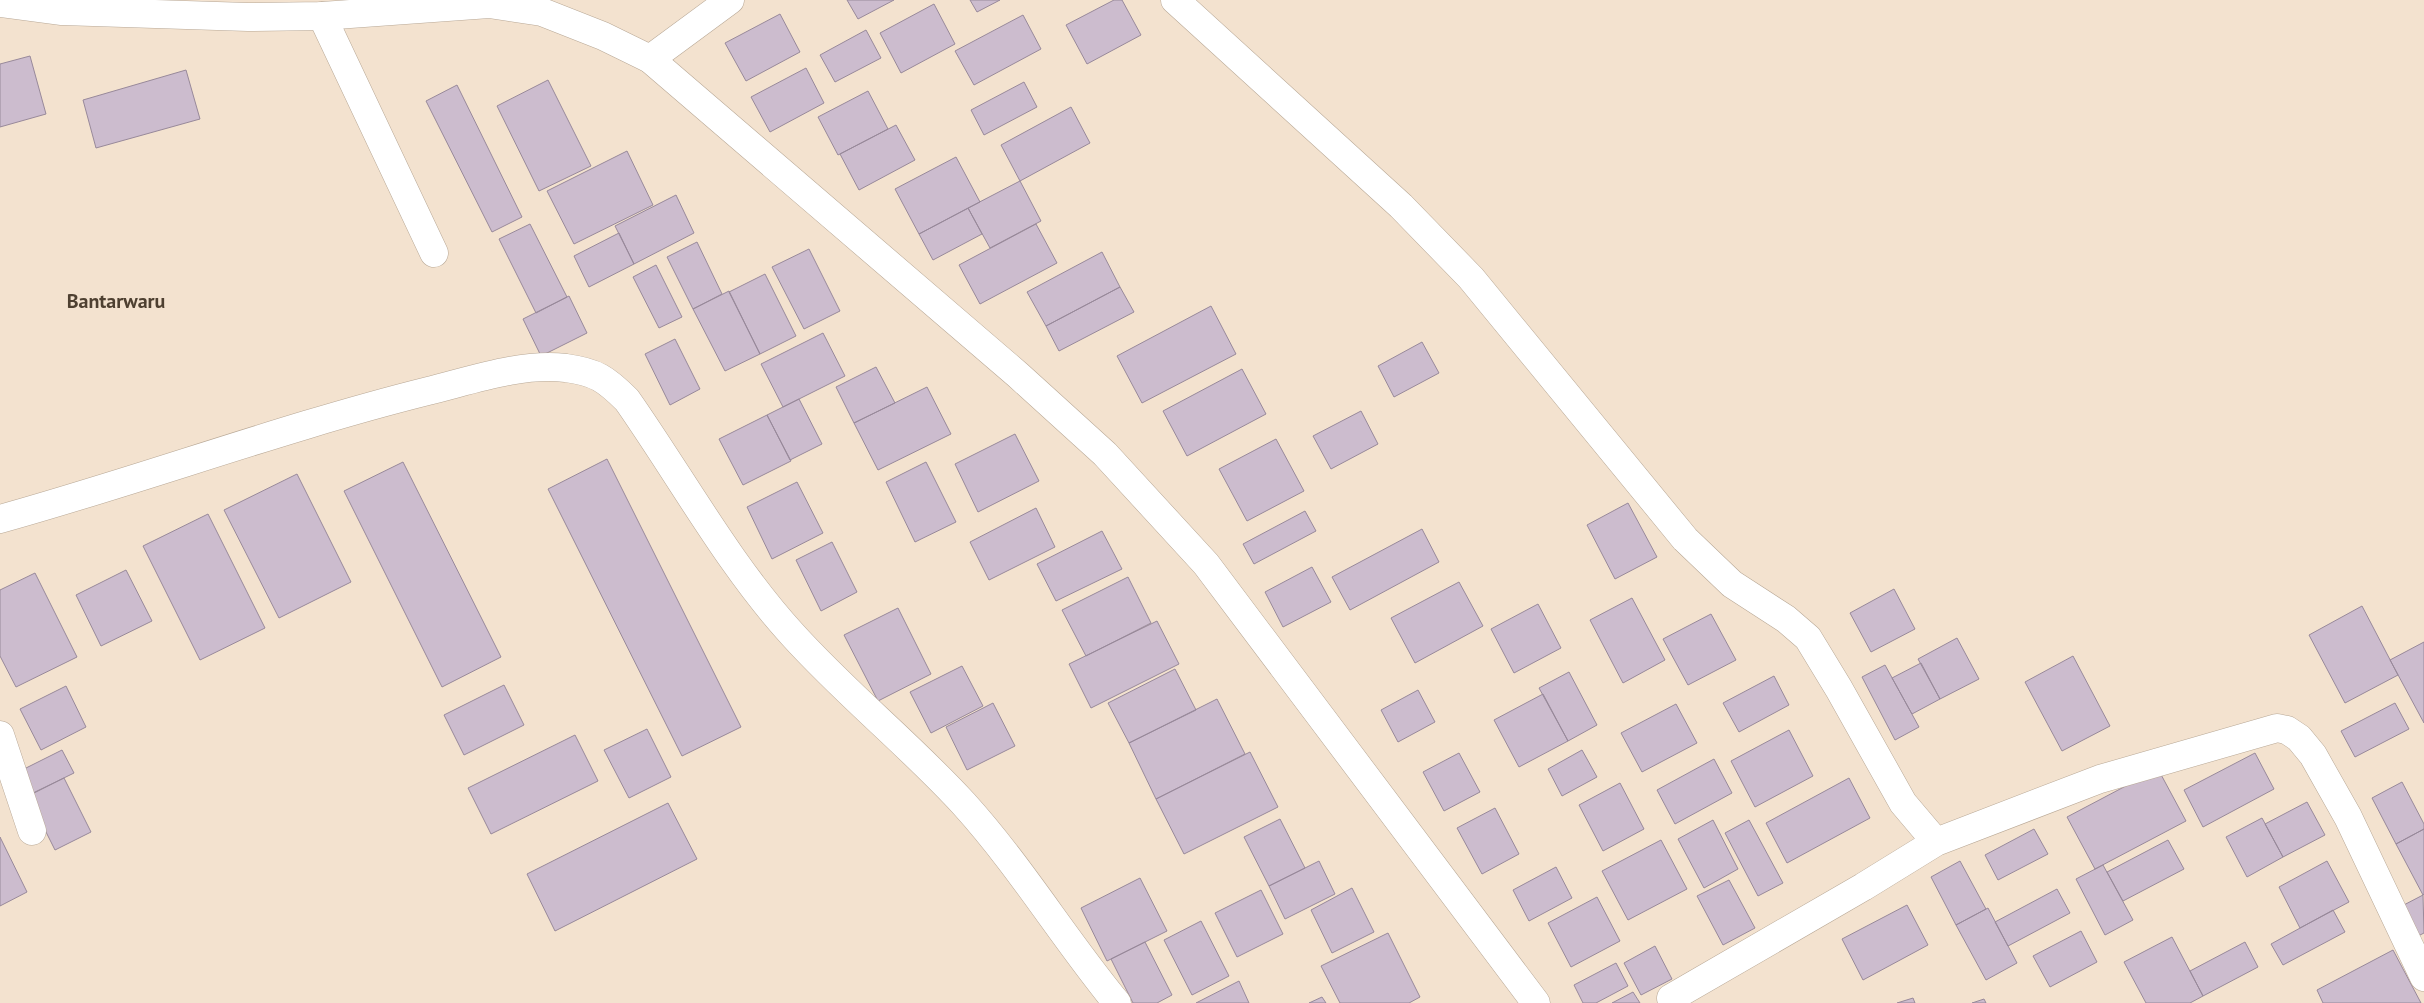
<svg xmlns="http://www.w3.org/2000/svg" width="2424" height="1003" font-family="'PT Sans',sans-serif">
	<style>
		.building { fill: #ccbcce; stroke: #98899a }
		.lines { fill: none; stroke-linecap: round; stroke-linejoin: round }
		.minor-casing { stroke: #b8a896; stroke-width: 29 }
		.major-casing { stroke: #b8a896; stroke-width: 29 }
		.minor { stroke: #fff; stroke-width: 28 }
		.major { stroke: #fff; stroke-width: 28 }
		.labels { text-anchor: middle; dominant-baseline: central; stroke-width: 4; stroke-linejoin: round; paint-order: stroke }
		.quarter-label { font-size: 20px; font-weight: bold; fill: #4e4031; stroke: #f3e2cf }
	</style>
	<rect width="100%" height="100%" fill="#f3e2cf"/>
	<!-- building -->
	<path class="building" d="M847,0h47l-36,19z
		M970,0h30l-23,12z
		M1114,0h8l19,35 -54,29 -21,-39z
		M934,4l21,40 -54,29 -21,-40z
		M780,14l20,38 -54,29 -21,-38z
		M1023,15l18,34 -67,36 -19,-34z
		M866,30l15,28 -46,24 -15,-27z
		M30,56l16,58 -46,13v-63z
		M806,68l18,35 -54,29 -19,-35z
		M186,70l14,49 -104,29 -13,-48z
		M548,80l43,86 -52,25 -42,-85z
		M1024,82l13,25 -53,28 -13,-25z
		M457,85l65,132 -30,15 -66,-131z
		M868,91l20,38 -50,26 -20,-38z
		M1071,107l19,36 -70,38 -19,-36z
		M896,125l19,35 -56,30 -19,-36z
		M627,151l26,54 -79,39 -27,-53z
		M956,157l24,45 -61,32 -24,-45z
		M1020,181l21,40 -51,27 -22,-40z
		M676,195l18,38 -60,31 -19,-38z
		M968,208l14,26 -49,26 -14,-26z
		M530,224l37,73 -31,16 -37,-74z
		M1036,224l21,39 -77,41 -21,-39z
		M619,233l15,31 -45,23 -15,-31z
		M697,242l25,52 -29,15 -26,-52z
		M809,249l31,62 -36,18 -32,-62z
		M1102,252l18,35 -74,39 -19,-34z
		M656,265l26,52 -23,11 -26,-51z
		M765,274l31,62 -36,18 -31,-62z
		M1120,287l14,25 -75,39 -13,-25z
		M729,291l31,63 -35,17 -32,-62z
		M569,296l18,37 -46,23 -18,-37z
		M1211,306l25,48 -94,49 -25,-47z
		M823,333l22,43 -62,31 -22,-43z
		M675,339l25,50 -30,16 -25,-51z
		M1422,342l17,31 -45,24 -16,-31z
		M876,367l19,36 -41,20 -18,-36z
		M1242,369l24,45 -79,42 -24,-45z
		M927,387l24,47 -73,36 -24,-47z
		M799,399l23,45 -32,16 -23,-45z
		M1361,411l17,33 -47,25 -18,-33z
		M767,415l24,46 -48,24 -24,-46z
		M1015,434l24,47 -61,31 -23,-48z
		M1276,439l28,52 -57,30 -28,-52z
		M607,459l134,268 -59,29 -134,-267z
		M403,462l98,195 -59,30 -98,-196z
		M926,462l30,60 -41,20 -29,-60z
		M297,474l54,108 -72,36 -55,-108z
		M797,482l26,51 -51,26 -25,-52z
		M1628,503l29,54 -42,22 -28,-54z
		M1036,508l19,39 -66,33 -19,-38z
		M1305,511l11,20 -62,33 -11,-20z
		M208,514l57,114 -65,32 -57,-114z
		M1422,529l17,33 -89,48 -18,-33z
		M1102,531l20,38 -66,32 -19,-37z
		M832,542l25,50 -36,19 -25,-51z
		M1312,567l19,35 -48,25 -18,-35z
		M126,570l26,51 -51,25 -25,-51z
		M35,573l42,84 -61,30 -16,-31v-66z
		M1128,577l23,46 -65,33 -24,-46z
		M1459,582l24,44 -68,37 -24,-45z
		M1894,589l21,40 -44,23 -21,-39z
		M1632,598l33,62 -42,23 -33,-63z
		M1538,604l23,44 -47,25 -23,-44z
		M2362,606l36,69 -53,28 -36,-68z
		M898,608l33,66 -53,27 -34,-66z
		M1711,614l25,46 -48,25 -25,-46z
		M1157,621l22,43 -88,44 -22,-44z
		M1957,638l22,41 -39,20 -22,-40z
		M2424,642v81l-34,-63z
		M2073,656l37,70 -48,25 -37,-69z
		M1921,663l19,36 -28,15 -20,-36z
		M1885,665l34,62 -24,13 -33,-63z
		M962,666l21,40 -52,27 -21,-41z
		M1175,669l21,41 -67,33 -21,-40z
		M1569,672l28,53 -29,16 -29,-53z
		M1774,676l15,29 -50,27 -16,-29z
		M504,685l20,40 -60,30 -20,-40z
		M66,686l20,41 -45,23 -21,-41z
		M1418,690l17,32 -37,20 -17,-32z
		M1543,694l25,47 -49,26 -25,-47z
		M1217,699l28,55 -89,45 -27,-56z
		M993,703l22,43 -48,24 -21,-43z
		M2395,703l14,26 -54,28 -14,-26z
		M1676,704l21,39 -55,29 -21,-39z
		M647,729l24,48 -42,21 -25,-48z
		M1789,730l24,46 -58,31 -24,-46z
		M575,735l23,46 -107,53 -23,-46z
		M62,750l12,23 -41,20 -11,-23z
		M1582,750l15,27 -35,19 -14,-27z
		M1250,752l28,55 -94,47 -28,-55z
		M1459,753l21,39 -36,19 -21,-39z
		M2255,753l19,36 -71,38 -19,-37z
		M1714,759l18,34 -57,31 -18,-34z
		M2158,769l28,52 -91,48 -28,-52z
		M64,778l27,54 -36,18 -27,-54z
		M1849,778l21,40 -83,45 -21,-40z
		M2402,782l22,42v5l-28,15 -24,-46z
		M1620,783l24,46 -41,22 -24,-46z
		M2307,802l18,33 -42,22 -18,-33z
		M668,803l29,56 -142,72 -28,-57z
		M1495,808l24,46 -37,20 -25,-46z
		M2262,818l21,39 -36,20 -21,-40z
		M1280,819l25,49 -36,18 -25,-49z
		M1713,820l25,49 -34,19 -26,-49z
		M1749,820l34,63 -25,13 -33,-63z
		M2034,829l14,25 -50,26 -13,-25z
		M2424,829v65l-1,1 -27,-51z
		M0,837l27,55 -27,14z
		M1661,840l26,49 -59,31 -26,-49z
		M2168,840l16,29 -61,32 -16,-29z
		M1319,861l16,33 -50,25 -16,-33z
		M1960,861l26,48 -30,16 -25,-48z
		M2327,861l22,41 -49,26 -21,-41z
		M2103,865l30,55 -28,15 -29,-56z
		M1556,867l16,31 -43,23 -16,-31z
		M1140,878l27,53 -60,30 -26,-53z
		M1729,880l26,48 -32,17 -26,-49z
		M1352,888l22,44 -42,21 -21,-43z
		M2057,889l13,24 -62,33 -13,-24z
		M1261,890l22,44 -46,23 -22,-44z
		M2423,895l1,38 -8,4 -16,-30z
		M1597,897l23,44 -49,26 -23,-44z
		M1907,905l21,40 -65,35 -21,-41z
		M1988,908l29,55 -31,17 -30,-55z
		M2333,910l12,22 -62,33 -12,-21z
		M1201,921l28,55 -37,19 -28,-55z
		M2081,931l16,31 -47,25 -17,-31z
		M1388,933l32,64 -11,6h-69l-19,-37z
		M2172,937l31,59 -13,7h-44l-22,-41z
		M1145,942l27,53 -15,8h-24l-22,-44z
		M2245,942l13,25 -55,29 -13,-25z
		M1655,946l17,33 -31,16 -17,-32z
		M2393,950l28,53h-98l-6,-13z
		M1616,963l12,23 -32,17h-13l-9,-18z
		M1239,981l10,22h-53z
		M1633,992l7,11h-28z
		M1322,997l4,6h-17z
		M1913,998l2,5h-18z
		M1984,999l2,4h-14z"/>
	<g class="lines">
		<defs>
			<path id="minor" d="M1175,0l226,206 70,72 214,261 47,45 54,35 22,19 31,51 64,114 33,39
				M322,16l112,237
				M650,59l80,-59
				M0,519c144,-40 284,-92 428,-128 45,-11 91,-28 138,-23 30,4 40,11 61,32 54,77 102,165 165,234 54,60 118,111 172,170 57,63 100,135 153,199
				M0,735l32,96
				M1671,998l192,-111 73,-45 164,-63 177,-51 10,2 12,8 14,17 35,62 76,160"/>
			<path id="major" d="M0,3l62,8 186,6 74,-1 167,-12 53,8 61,24 47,23 368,316 87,79 101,110 330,439"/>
		</defs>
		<!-- minor casing -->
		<use href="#minor" class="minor-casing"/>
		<!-- major casing -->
		<use href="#major" class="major-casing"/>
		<!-- minor -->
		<use href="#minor" class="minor"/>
		<!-- major -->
		<use href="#major" class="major"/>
	</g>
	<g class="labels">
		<!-- quarter labels -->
		<g class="quarter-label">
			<text x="116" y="301">Bantarwaru</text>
		</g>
	</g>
</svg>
